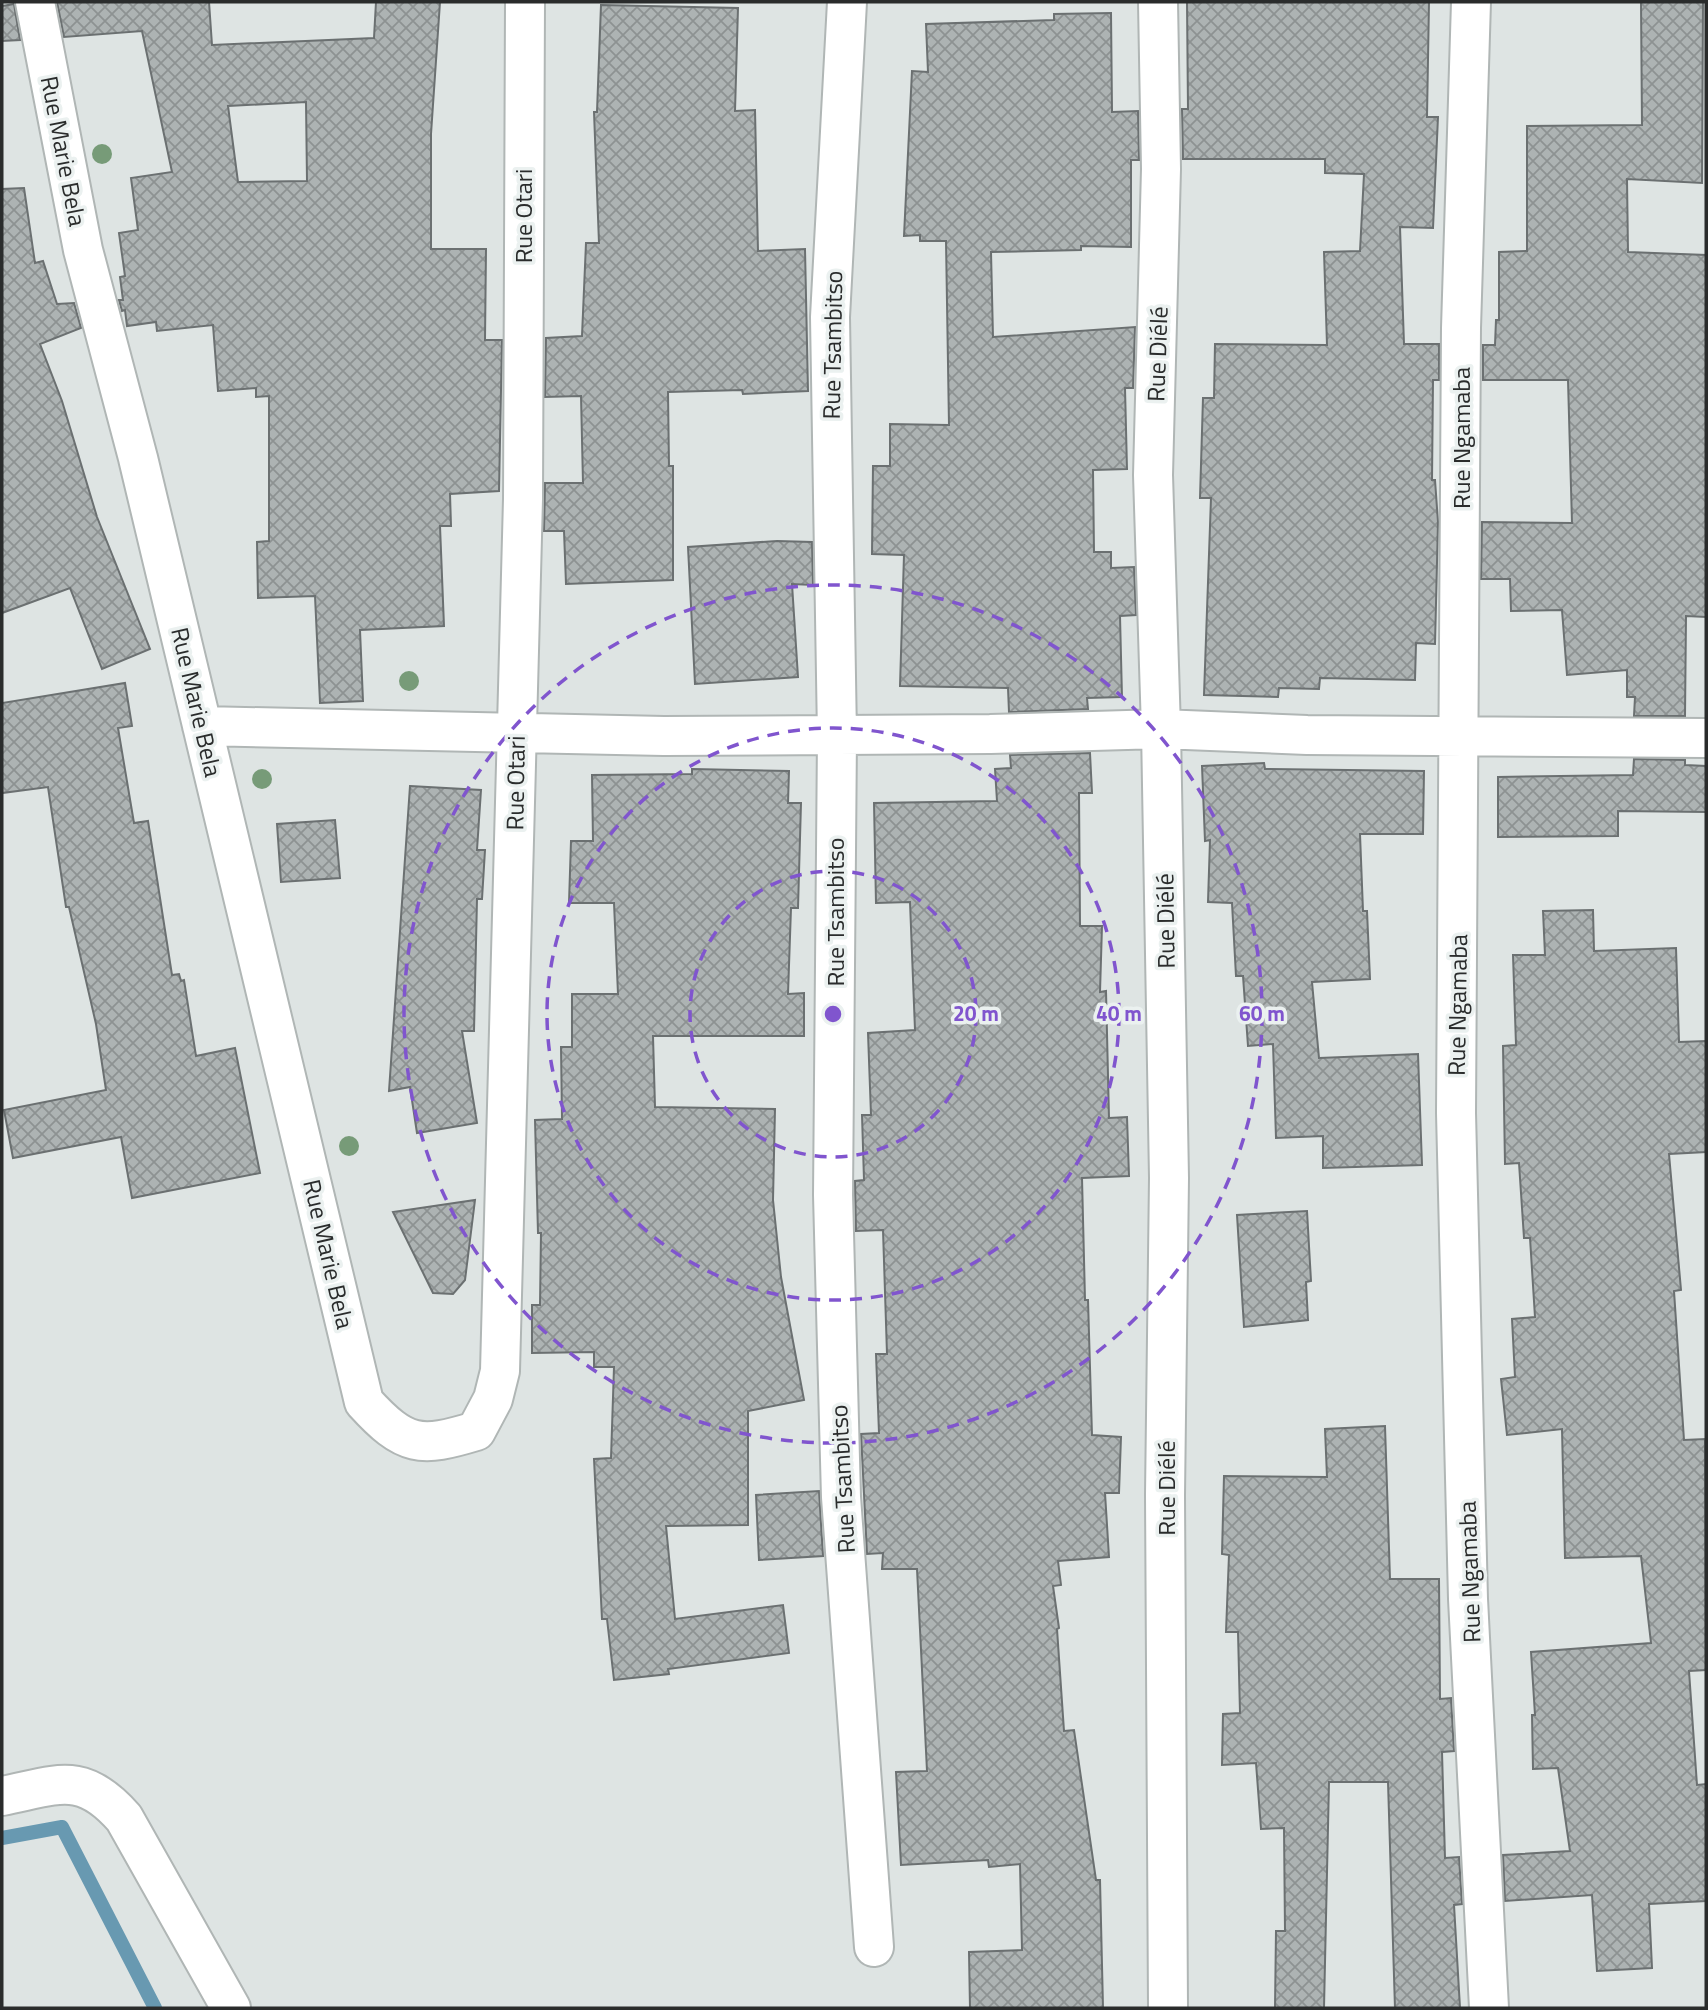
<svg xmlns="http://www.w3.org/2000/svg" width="1708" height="2010" font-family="'Titillium Web',sans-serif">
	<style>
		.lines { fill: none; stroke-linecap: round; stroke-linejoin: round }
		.stream { stroke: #6899b1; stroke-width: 14 }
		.building { fill: url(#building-cross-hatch); stroke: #6b7071; stroke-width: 2; fill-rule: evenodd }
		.minor-casing { stroke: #b0b6b5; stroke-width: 42 }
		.minor { stroke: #fff; stroke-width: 38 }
		.tree { fill: #779b78 }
		.ring { fill: none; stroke: #8055ce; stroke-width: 3.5; stroke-dasharray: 12 9 }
		.labels { text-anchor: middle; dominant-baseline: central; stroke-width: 7; stroke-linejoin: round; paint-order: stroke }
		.street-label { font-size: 24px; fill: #2a2c2c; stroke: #ebf1f0 }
		.centre { fill: #8055ce; stroke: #ebf1f0; stroke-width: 3.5 }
		.ring-label { font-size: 21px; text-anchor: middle; font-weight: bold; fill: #8055ce; stroke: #ebf1f0; stroke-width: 7; stroke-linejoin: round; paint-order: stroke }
	</style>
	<defs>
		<pattern id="building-cross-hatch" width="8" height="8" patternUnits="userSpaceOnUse" patternTransform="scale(1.75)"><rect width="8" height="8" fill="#adb3b3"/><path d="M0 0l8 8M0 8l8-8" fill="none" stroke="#8d9292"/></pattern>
	</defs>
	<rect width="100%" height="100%" fill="#dee4e3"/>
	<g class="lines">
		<!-- stream -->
		<path class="stream" d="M2,1838l60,-11 93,181"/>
	</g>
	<!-- building -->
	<path class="building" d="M57,2h152l3,43 162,-7 2,-36h64l-9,132v115h55l-1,91h17l-3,151 -49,3 1,32h-11l4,100 -84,4 3,71 -43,2 -5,-107 -57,2 -1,-56 12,-1v-145l-13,1v-9l-38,3 -5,-66 -56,6 -1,-9 -29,4 -2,-16 -3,1 -3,-11h4l-3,-23 5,-1 -6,-43 19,-3 -7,-52 41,-6 -30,-141 -78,6zM306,102l1,79 -69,1 -10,-76z
		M1187,2h242l-2,115h11l-5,111 -33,-1 4,117h35v36h-6l-1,100h3l3,42 -3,122 -19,-1 -1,37 -95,-2 -1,11 -40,-1 -1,9 -74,-2 7,-197h-11l3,-100h11l1,-54 112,1 -3,-93 36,-1 4,-77 -39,-1v-14h-142l-1,-50h6z
		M1641,2h62l-1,181 -75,-4 1,73 78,3v362l-20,-1 -1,100h-51l1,-19h-8v-27l-60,5 -5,-65 -51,1 -1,-32h-29l1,-57 90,1 -4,-143h-85v-35h12l1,-25h3v-68l28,-1v-125l115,-1z
		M14,4l6,36 -18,1v-35z
		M601,5l137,3 -3,103 20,-1 3,141 47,-2 3,142 -65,3 -1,-4 -74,2 1,74h4v114l-107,4 -2,-53h-20l1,-48h38l-2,-87 -36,1 1,-59 36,-2 4,-93h13l-5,-131h3z
		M1111,13l1,99 26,-1 1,49h-8v87l-50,-1v4l-90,2 2,85 142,-10 -2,61h-8l2,81 -34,1 1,82h17v16l23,-1 2,48 -16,1 2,81 -35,1 1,11 -79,3 -1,-24 -108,-2 4,-131 -32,-1 1,-88h17v-42l59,1 -3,-184h-26v-6l-16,1 8,-165 16,1 -2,-48 128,-4v-6z
		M24,188l11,75 8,-2 14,43 17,-1 7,25 -41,16 22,57 35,116 53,132 -48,20 -32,-81 -68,25v-424z
		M777,541l35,1 1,43 -21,-1 6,93 -103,7 -7,-137z
		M125,683l7,43 -14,2 16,95 14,-2 24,154 7,-1 2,7 3,-1 12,76 39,-8 25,125 -128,25 -11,-61 -108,21 -9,-48 102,-20 -10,-66 -27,-117h-3l-18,-120 -46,6v-90z
		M1090,753l2,40h-13l1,133h22l-2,66 6,-1 3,127 18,-1 2,59 -47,2 3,122h3l4,135 29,2 -2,56h-14l4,64 -51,4 3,24 -8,1 6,42 -2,1 7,102 10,-1 22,150h4l3,128h-133l-1,-56 53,-2 -2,-86 -31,3 -1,-7 -87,5 -5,-93 31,-1 -10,-202h-35l1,-16 -16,1 -6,-120 18,-1 -3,-79h11l-4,-124 -27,1 -1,-50 9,-1 -2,-65h9l-3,-82 47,-3 -5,-128 -34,1 -2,-100 123,-2 -2,-32 16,-1 -1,-13z
		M1634,759l51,1v5l21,1v46l-88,-1v25l-120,1v-60l135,-2z
		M1264,763l1,6 159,2 -1,63h-63l3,77h4l3,68 -58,3 7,76 99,-4 4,111 -99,3v-32l-47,2 -3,-94 -25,2 -5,-70h-7l-4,-73 -24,-1 2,-62 -5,1 -3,-75z
		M692,769l97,2 -1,32h13l-3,105h-7l-3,86 16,-1v43h-151l2,71 120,2 -2,91 8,77 23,123 -56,11v114l-82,1 9,93 108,-14 6,48 -121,16 1,5 -55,6 -7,-61h-5l-8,-160 17,-1 3,-91h-20v-15l-62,1v-48h8l1,-72h-3l-3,-113 27,-1 -1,-72h11v-53h46l-4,-91h-45l2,-62h22l-1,-66 100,-1z
		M410,786l71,4 -4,60h8l-3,49h-5l-3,132h-12l15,92 -60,10 -7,-46 -21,4z
		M335,820l5,58 -59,4 -4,-58z
		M1593,910l1,41 82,-3 3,94 27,-1v111l-37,2 12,136 -7,1 10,149 21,-1 1,231 -17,1 8,114 9,-1v117l-57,3 3,64 -55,3 -5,-76 -87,6 -2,-46 67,-4 -12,-83 -25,1 -1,-54h3l-4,-63 120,-9 -10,-87 -76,2 -3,-129 -55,6 -6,-56 14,-2 -3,-58 23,-2 -5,-79h-6l-5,-75 -14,1 -2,-118 13,-1 -3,-90h32l-2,-44z
		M475,1200l-10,80 -12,14 -20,-1 -40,-81z
		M1307,1211l4,70 -5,1 2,38 -64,7 -7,-112z
		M1385,1426l5,153h49l1,120 11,-1 3,53 -12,1 3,106 14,-1 3,47 -8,1 6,103h-65l-7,-226h-59l-5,226h-49l1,-77h9l-1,-103 -23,1 -5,-66 -34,2 1,-51 17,-1 -2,-81h-12l3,-77 -7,-1 2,-78 103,1 -2,-48z
		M819,1491l4,65 -64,4 -3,-65z"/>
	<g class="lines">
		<defs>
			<path id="minor" d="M35,2l48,248 55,208 226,944c41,45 56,46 112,29l17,-32 7,-28 23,-872 2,-497
				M847,2l-17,315 7,419 -4,459 8,302 33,450
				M1158,2l3,167 -8,306 8,254 8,449 -4,317 3,513
				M1471,2l-10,326 -5,785 12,486 21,409
				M202,726l462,10 326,-2 171,-5 146,6 399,3
				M2,1796c56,-11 80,-26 122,22l107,190"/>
		</defs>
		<!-- minor casing -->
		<use href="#minor" class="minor-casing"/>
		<!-- minor -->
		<use href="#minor" class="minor"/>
	</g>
	<!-- trees -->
	<g class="tree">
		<circle cx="102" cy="154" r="10"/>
		<circle cx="409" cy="681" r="10"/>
		<circle cx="262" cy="779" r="10"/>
		<circle cx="349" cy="1146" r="10"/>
	</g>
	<!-- distance rings -->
	<g class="ring">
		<circle cx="833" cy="1014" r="143"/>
		<circle cx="833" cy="1014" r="286"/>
		<circle cx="833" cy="1014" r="429"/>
	</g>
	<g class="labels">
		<!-- street labels -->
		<g class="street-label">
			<text transform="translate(64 151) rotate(79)">Rue Marie Bela</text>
			<text transform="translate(523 216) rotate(-90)">Rue Otari</text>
			<text transform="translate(832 345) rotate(-89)">Rue Tsambitso</text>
			<text transform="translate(1157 354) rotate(-88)">Rue Diélé</text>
			<text transform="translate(1461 438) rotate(-90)">Rue Ngamaba</text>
			<text transform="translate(197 702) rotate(77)">Rue Marie Bela</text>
			<text transform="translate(515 783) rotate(-89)">Rue Otari</text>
			<text transform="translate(835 912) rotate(-90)">Rue Tsambitso</text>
			<text transform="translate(1165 921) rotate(-91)">Rue Diélé</text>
			<text transform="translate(1457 1005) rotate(-89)">Rue Ngamaba</text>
			<text transform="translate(329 1254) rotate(77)">Rue Marie Bela</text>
			<text transform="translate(842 1479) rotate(-93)">Rue Tsambitso</text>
			<text transform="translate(1166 1488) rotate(-90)">Rue Diélé</text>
			<text transform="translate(1469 1572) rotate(-92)">Rue Ngamaba</text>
		</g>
	</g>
	<circle cx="833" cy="1014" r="10" class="centre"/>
	<g class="ring-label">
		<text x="976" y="1021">20 m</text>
		<text x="1119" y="1021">40 m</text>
		<text x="1262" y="1021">60 m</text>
	</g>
	<!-- border -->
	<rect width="1708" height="2010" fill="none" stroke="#2a2c2c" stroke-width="7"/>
</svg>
